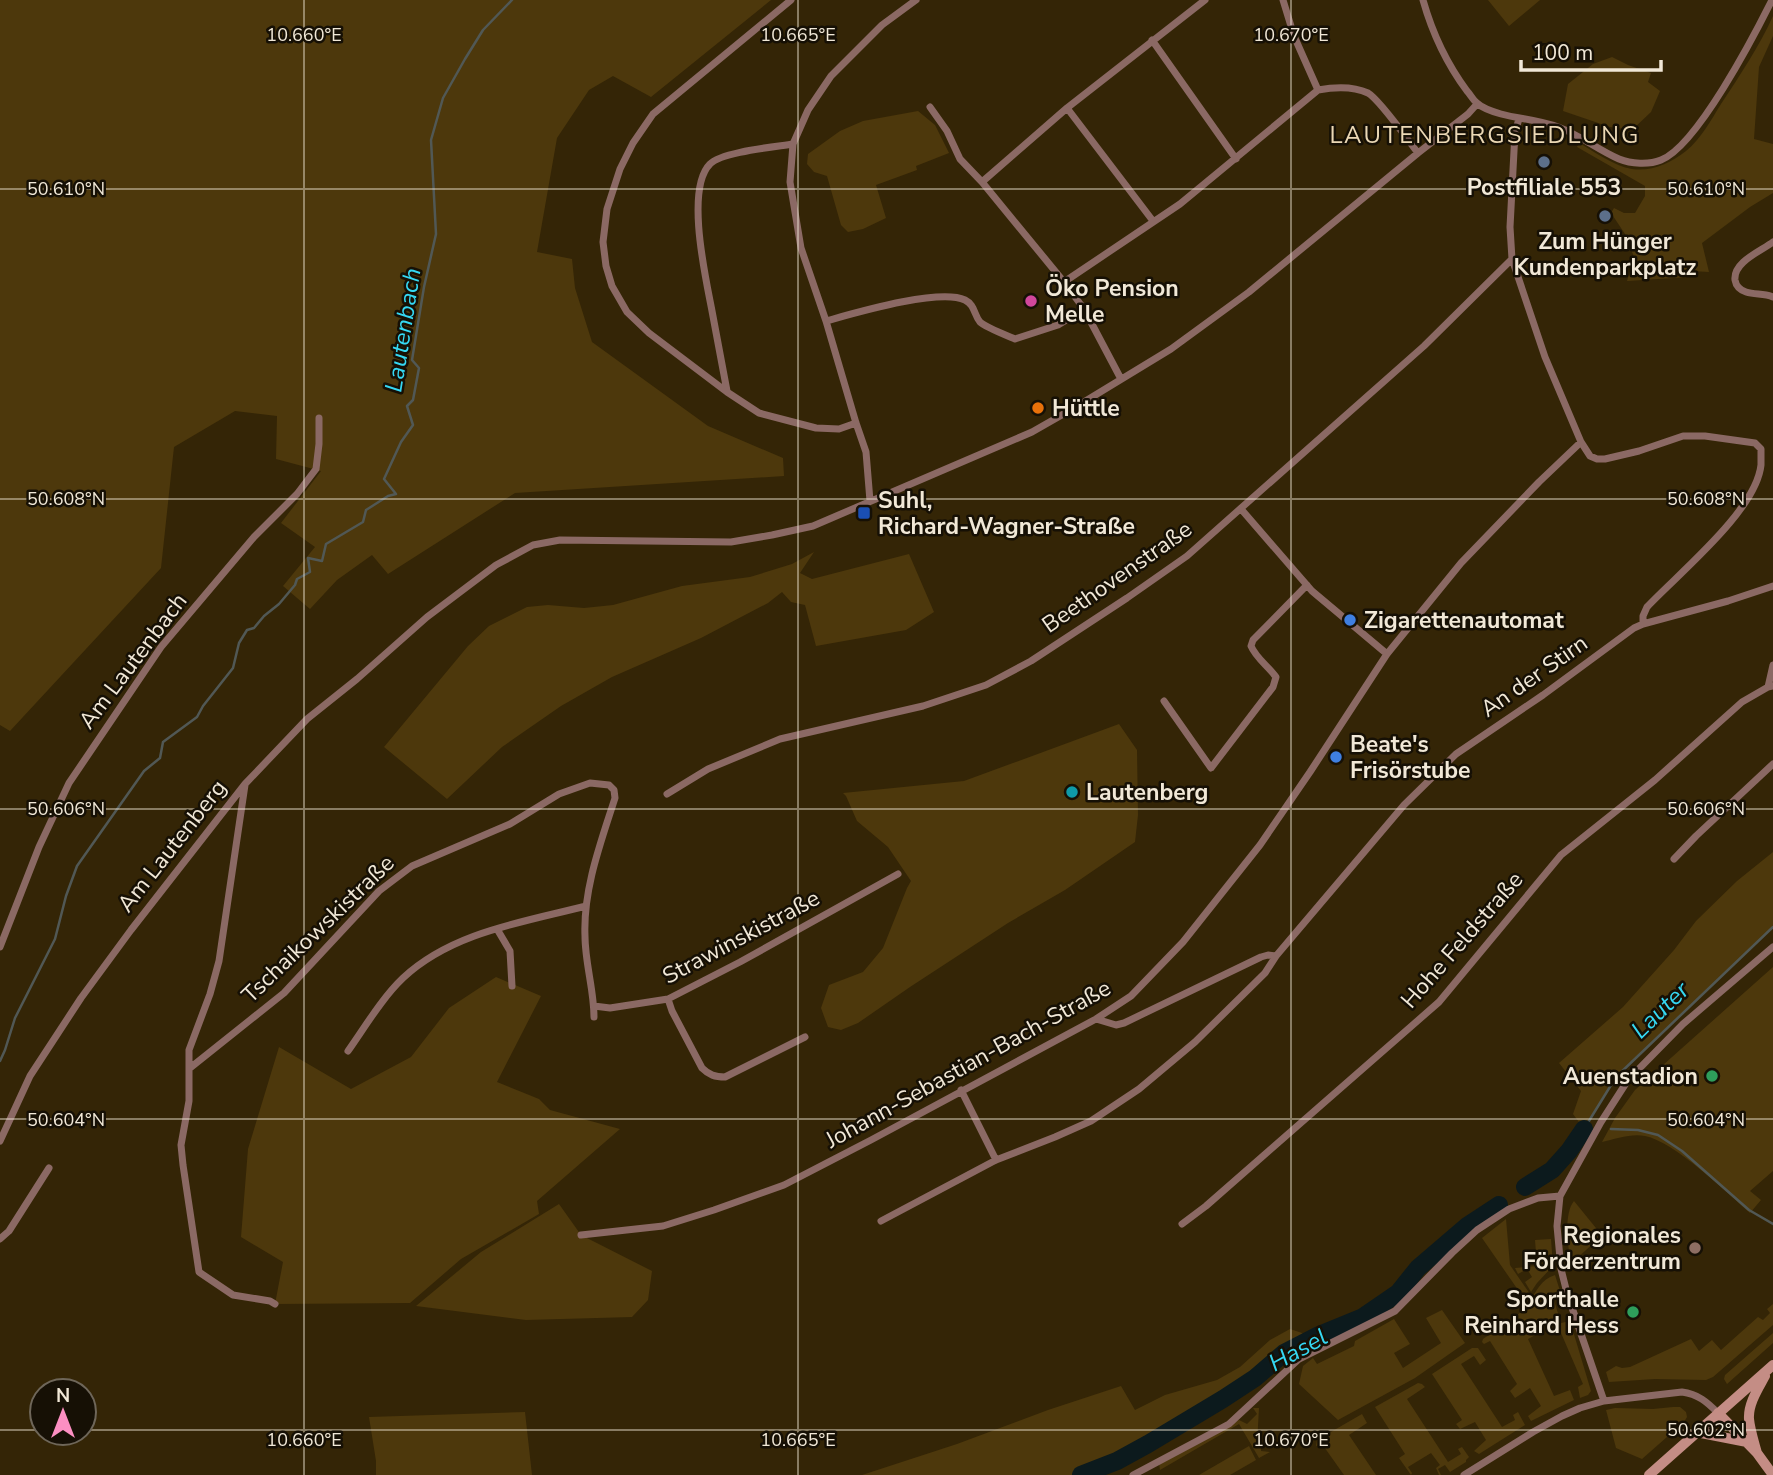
<svg xmlns="http://www.w3.org/2000/svg" width="1773" height="1475" font-family="'Nunito Sans',sans-serif">
	<style>
		.green { fill: #4d380c }
		.lines { fill: none; stroke-linecap: round; stroke-linejoin: round }
		.stream { stroke: #515855; stroke-width: 2.5 }
		.river { stroke: #0c1a1d; stroke-width: 18 }
		.street { stroke: #8b6964; stroke-width: 7 }
		.secondary { stroke: #c48d85; stroke-width: 10 }
		.ticks { fill: none; stroke: #f1e8d7; stroke-width: 2; stroke-opacity: 0.45 }
		.service-dot { fill: #5c6f8a; stroke: #161005; stroke-width: 2.5 }
		.hotel-dot { fill: #d1479c; stroke: #161005; stroke-width: 2.5 }
		.food-dot { fill: #e8710a; stroke: #161005; stroke-width: 2.5 }
		.transit-dot { fill: #1a4fb4; stroke: #161005; stroke-width: 2.5 }
		.shop-dot { fill: #3f7fe0; stroke: #161005; stroke-width: 2.5 }
		.culture-dot { fill: #0f9aa8; stroke: #161005; stroke-width: 2.5 }
		.leisure-dot { fill: #2e9e5b; stroke: #161005; stroke-width: 2.5 }
		.education-dot { fill: #8d6e63; stroke: #161005; stroke-width: 2.5 }
		.labels { text-anchor: middle; dominant-baseline: central; stroke-width: 5; stroke-linejoin: round; paint-order: stroke }
		.poi-label { font-size: 23px; font-weight: bold; fill: #f1e8d7; stroke: #161005; text-anchor: start }
		.street-label { font-size: 23px; fill: #f1e8d7; stroke: #161005 }
		.neighbourhood-label { font-size: 24px; letter-spacing: 2px; fill: #ebd8b5; stroke: #161005 }
		.water-label { font-size: 24px; font-style: italic; fill: #35d8f3; stroke: #161005 }
		.ticks-label { font-size: 18px; text-anchor: middle; fill: #f1e8d7; stroke: #161005; stroke-width: 5; stroke-linejoin: round; paint-order: stroke }
	</style>
	<rect width="100%" height="100%" fill="#342506"/>
	<!-- green -->
	<path class="green" d="M0,0h771l-120,97 -38,-21 -24,14 -32,48 -20,114 35,7 3,29 17,54 116,84 75,32 1,18 -269,17 -127,81 -16,-19 -35,25 -27,29 -27,-23 32,-39 -34,-24 40,-52 -45,-12 1,-43 -42,-5 -61,36 -13,121 -151,163 -10,-6z
		M1488,0h52l-31,26z
		M1773,16v20l-14,31 -5,72 19,5v49l-23,14 -48,36 7,29 -17,-1 -2,6 -63,4 7,-24 -9,-23 -14,-21 3,-5 10,5h11l10,-17v-10l-68,-39 2,-4c16,9 35,23 53,26 19,3 39,-6 54,-18 15,-12 25,-31 35,-47 19,-29 38,-57 52,-88z
		M1612,57l16,8 23,8 -3,9 12,9 -9,21 -19,18 -22,-3 -47,-16 5,-27 25,-20z
		M918,111l17,14 14,28 -33,13 1,4 -41,15 10,33 -23,11 -15,3 -7,-7 -14,-49 -13,-4 -7,-8 1,-10 32,-23 23,-10z
		M814,552l-14,21 12,6 97,-25 25,58 -28,18 -90,16 -11,-41 -14,-3 -9,-10 -14,11 -67,35 -89,39 -51,29 -59,41 -55,52 -63,-52 84,-101 21,-20 38,-19 21,-2 36,3 29,-3 69,-19 68,-9 42,-13z
		M1119,724l18,26 1,65 -3,27 -70,48 -57,33 -98,64 -52,36 -17,7 -13,-3 -7,-19 8,-23 34,-13 20,-24 24,-60 4,-7 -23,-34 -31,-26 -11,-25 -3,-3 121,-12z
		M1773,852v75l-157,150 -32,52 -11,-15 8,-23 -22,-28 64,-56 51,-57 22,-29 41,-40z
		M1773,967v204l-23,20 11,9 -11,13c-24,-21 -75,-71 -105,-77 -13,-3 -30,3 -43,6l13,-24 20,-28z
		M496,977l45,19 -44,86 42,17 11,11 70,19 -83,72 2,13 -78,45 -51,44 -135,1 8,-42 -42,-25 7,-88 31,-102 72,42 60,-32 38,-49z
		M1574,1201l26,32 -1,5 -2,2 -23,21 -3,-1c-4,-15 -7,-47 3,-59z
		M559,1204l22,31 71,36 -4,29 -16,17 -106,3 -110,-14 65,-54z
		M1506,1219l4,46 20,29 -5,6 -43,-62z
		M1551,1239l2,27 -16,17 -6,9 -6,-10 7,-5 -5,-8 -9,5 -3,-6 22,-2 -2,-26z
		M1555,1275l6,19 -8,3 8,26 9,-2 21,70 -3,4 -8,3 -2,-11 5,-3 -28,-65 -15,4 3,8 -15,8 26,57 16,-6 4,10 -43,21 -3,-5 13,-10 -11,-18 -15,10 -5,-7 7,-7 -27,-43 -6,3 -2,-2 1,-3c12,-8 38,-24 45,-35 8,-12 13,-25 27,-29z
		M1773,1304v21l-60,52 -7,3 -51,-1 -46,3 -3,-10 10,-6 6,2 8,-1 61,-28 8,12 13,-11 9,10 37,-33 5,3 7,-7 -3,-4z
		M1442,1310l23,33 -50,35 -77,42 -39,-36 4,-18 10,-8 4,6 37,-18 1,-5 39,-22 16,25 -16,9 9,15 38,-25 -15,-25z
		M1290,1329l12,4 6,8 -24,12 -29,25 -32,21 -75,45 -31,17 -34,14h-221l95,-31 91,-34 73,-24 14,24 30,-15 52,-15 23,-13 30,-27z
		M1773,1333v10l-46,41 -3,-5 1,-4z
		M1472,1348h6l8,12 -6,5 -6,-9 -13,8 41,63 13,-7 -2,-5 5,-3 7,13 -46,29 -5,-3 12,-11 -11,-18 -15,7 -4,-5 6,-4 -30,-46z
		M1418,1383l4,1 3,3 -18,12 41,63 13,-8 -3,-5 4,-2 7,10 -3,3v2l-16,10 -5,-7 -7,4 3,6h-2l-3,-7 4,-3 -9,-12 -23,14 4,6 -1,2 -12,-17 6,-4 -30,-47z
		M1673,1407h7l6,5 1,5 -3,5 -42,37 -26,-11 -10,-38 9,-2 38,1z
		M1253,1408h6l-2,36 4,1v6l9,1 -11,6 -20,-34 -79,46 -1,-7 80,-43 8,4 10,-10z
		M525,1412l7,63h-156v-14l-7,-44z
		M1362,1414l5,9 -18,12 27,40h-32l-22,-31 -6,2 1,-6z
		M1249,1446l7,14 -26,15h-31z"/>
	<g class="lines">
		<!-- stream -->
		<path class="stream" d="M0,1061l5,-11 10,-32 40,-79 11,-43 11,-30 67,-95 16,-13 3,-16 34,-25 6,-11 30,-38 6,-25 8,-13 7,-2 10,-12 15,-12 16,-19 2,-6 13,-7 -2,-14 14,3 4,-17 37,-22 3,-12 22,-14 8,-2 -12,-15 17,-37 12,-17 -6,-19 6,-6 6,-32 -7,-8 12,-73 12,-53 -5,-94 12,-42 22,-39 18,-29 29,-30
			M1584,1129l32,-52 157,-150
			M1611,1129l27,1 20,5 24,16 67,59 24,14"/>
		<!-- river -->
		<path class="river" d="M1525,1187l27,-17 17,-19 15,-22
			M1081,1475l36,-14 31,-17 75,-45 32,-21 29,-25 35,-18 44,-18 35,-24 20,-25 49,-42 32,-21"/>
		<!-- street -->
		<path class="street" d="M791,0l-138,114 -20,29 -13,26 -13,40 -4,33 3,24 6,20 15,26 22,21 78,59 32,21 57,15 23,1 17,-6
			M1283,0l11,36 24,54
			M1423,0c9,32 24,64 44,91 3,3 6,9 10,12 5,5 17,9 24,11 19,5 38,6 57,13 22,8 40,23 61,32 12,5 30,6 42,1 36,-14 93,-124 111,-160
			M1152,40l84,119
			M1318,90c16,-3 35,-4 50,3 12,7 39,46 50,60
			M930,107l17,24 13,28 22,23 82,100 20,27 37,70
			M1067,108l86,113
			M1519,119l-4,13 -5,95 2,32 33,98 36,85 9,14 7,3h8l34,-8 44,-15h22l50,7 6,6c0,5 0,11 0,16 -5,46 -82,108 -114,142l-4,9v8
			M982,182l85,-74 138,-108
			M1773,242c-12,9 -40,20 -38,38 1,6 5,10 11,12 9,3 18,1 27,5
			M1064,282l116,-78 138,-114
			M826,321c29,-8 113,-33 139,-21 10,5 9,15 15,22 5,5 28,14 35,17l43,-14 26,-16
			M727,391c-5,-26 -10,-53 -15,-80 -6,-32 -27,-122 -2,-147 11,-12 64,-17 83,-20
			M870,501l-4,-49 -10,-29 -30,-102 -25,-73 -11,-66 3,-38 15,-34 23,-34 51,-51 34,-25
			M1241,509l71,82 75,63
			M1768,687l5,-22
			M1164,701l47,67 62,-81 3,-10c-8,-11 -20,-19 -25,-31l2,-6 54,-55
			M245,785l-26,176 -9,33 -21,56v51l-8,44 2,20 16,107 34,23 37,6 5,3
			M667,794l41,-25 72,-30 143,-33 63,-21 45,-24 96,-63 60,-42 237,-210 88,-87
			M1674,859l22,-23 77,-72
			M497,929l13,22 2,35
			M0,947l39,-100 30,-64 92,-136 93,-110 43,-43 19,-25 3,-25v-26
			M668,999l4,12 30,57c7,7 13,9 23,9l80,-40
			M594,1006l16,2 58,-9 72,-37 158,-88
			M1096,1019l20,6 8,-2 137,-66 7,-2 8,1
			M348,1051c17,-24 34,-53 55,-73 49,-46 121,-56 183,-72
			M190,1068l94,-75 95,-102 33,-25 98,-42 49,-30 31,-11 19,2 5,5 1,8c-14,44 -32,91 -30,138 0,27 9,54 9,81
			M961,1090l35,70
			M0,1141l30,-65 51,-78 50,-68 114,-146 62,-65 50,-40 70,-62 69,-52 37,-20 27,-5 171,2 41,-7 41,-9 219,-94 42,-24 97,-59 78,-57 169,-139 50,-39 9,-10
			M881,1221l115,-61 59,-23 36,-16 48,-32 56,-47 70,-69 11,-17 128,-151 52,-51 87,-59 91,-67 9,-4 85,-23 45,-15
			M1182,1224l24,-18 233,-204 122,-147 94,-75 87,-78 26,-15 5,-1
			M581,1235l82,-9 51,-16 70,-25 87,-45 225,-121 35,-23 52,-54 77,-97 50,-73 77,-118 74,-91 78,-81 42,-40
			M0,1239l9,-8 40,-63
			M1604,1401l-37,-108 -6,-24 -4,-43 3,-30 41,-74 27,-42 55,-56 90,-77
			M1133,1475l96,-51 70,-65 96,-48 57,-58 25,-23 32,-21 29,-11 22,-2
			M1464,1475l69,-43 29,-16 18,-8 24,-7 78,-9c16,2 25,10 36,21"/>
		<!-- secondary -->
		<path class="secondary" d="M1718,1413l39,40 16,22
			M1696,1432l51,10
			M1757,1453c-3,-11 -7,-23 -8,-34 -1,-15 9,-30 16,-43
			M1649,1475l124,-110"/>
	</g>
	<!-- ticks -->
	<path class="ticks" d="M304,0v1475M798,0v1475M1291,0v1475M0,189h1773M0,499h1773M0,809h1773M0,1119h1773M0,1430h42M84,1430h1689"/>
	<!-- markers -->
	<g class="service-dot">
		<circle cx="1544" cy="162" r="7"/>
		<circle cx="1605" cy="216" r="7"/>
	</g>
	<circle class="hotel-dot" cx="1031" cy="301" r="7"/>
	<circle class="food-dot" cx="1038" cy="408" r="7"/>
	<rect class="transit-dot" x="857" y="506" width="14" height="14" rx="3.5"/>
	<g class="shop-dot">
		<circle cx="1350" cy="620" r="7"/>
		<circle cx="1336" cy="757" r="7"/>
	</g>
	<circle class="culture-dot" cx="1072" cy="792" r="7"/>
	<g class="leisure-dot">
		<circle cx="1712" cy="1076" r="7"/>
		<circle cx="1633" cy="1312" r="7"/>
	</g>
	<circle class="education-dot" cx="1695" cy="1248" r="7"/>
	<g class="labels">
		<!-- poi labels -->
		<g class="poi-label">
			<text x="1544" y="187" text-anchor="middle">Postfiliale 553</text>
			<text x="1605" y="241" text-anchor="middle">Zum Hünger<tspan x="1605" dy="26">Kundenparkplatz</tspan></text>
			<text x="1045" y="288">Öko Pension<tspan x="1045" dy="26">Melle</tspan></text>
			<text x="1052" y="408">Hüttle</text>
			<text x="878" y="500">Suhl,<tspan x="878" dy="26">Richard-Wagner-Straße</tspan></text>
			<text x="1364" y="620">Zigarettenautomat</text>
			<text x="1350" y="744">Beate's<tspan x="1350" dy="26">Frisörstube</tspan></text>
			<text x="1086" y="792">Lautenberg</text>
			<text x="1698" y="1076" text-anchor="end">Auenstadion</text>
			<text x="1681" y="1235" text-anchor="end">Regionales<tspan x="1681" dy="26">Förderzentrum</tspan></text>
			<text x="1619" y="1299" text-anchor="end">Sporthalle<tspan x="1619" dy="26">Reinhard Hess</tspan></text>
		</g>
		<!-- street labels -->
		<g class="street-label">
			<text transform="translate(1117 577) rotate(-35)">Beethovenstraße</text>
			<text transform="translate(133 661) rotate(-53)">Am Lautenbach</text>
			<text transform="translate(1534 676) rotate(-35)">An der Stirn</text>
			<text transform="translate(172 846) rotate(-52)">Am Lautenberg</text>
			<text transform="translate(318 929) rotate(-44)">Tschaikowskistraße</text>
			<text transform="translate(741 937) rotate(-28)">Strawinskistraße</text>
			<text transform="translate(1462 940) rotate(-49)">Hohe Feldstraße</text>
			<text transform="translate(968 1064) rotate(-29)">Johann-Sebastian-Bach-Straße</text>
		</g>
		<!-- neighbourhood labels -->
		<g class="neighbourhood-label">
			<text x="1485" y="135">LAUTENBERGSIEDLUNG</text>
		</g>
		<!-- water labels -->
		<g class="water-label">
			<text transform="translate(403 330) rotate(-81)">Lautenbach</text>
			<text transform="translate(1660 1010) rotate(-44)">Lauter</text>
			<text transform="translate(1298 1350) rotate(-29)">Hasel</text>
		</g>
	</g>
	<g class="ticks-label">
		<text x="304" y="41">10.660°E</text>
		<text x="798" y="41">10.665°E</text>
		<text x="1291" y="41">10.670°E</text>
		<text x="66" y="195">50.610°N</text>
		<text x="1706" y="195">50.610°N</text>
		<text x="66" y="505">50.608°N</text>
		<text x="1706" y="505">50.608°N</text>
		<text x="66" y="815">50.606°N</text>
		<text x="1706" y="815">50.606°N</text>
		<text x="66" y="1126">50.604°N</text>
		<text x="1706" y="1126">50.604°N</text>
		<text x="1706" y="1436">50.602°N</text>
		<text x="304" y="1446">10.660°E</text>
		<text x="798" y="1446">10.665°E</text>
		<text x="1291" y="1446">10.670°E</text>
	</g>
	<!-- north arrow -->
	<g transform="translate(63 1412)"><circle r="33" fill="#161005" stroke="#6e6659" stroke-width="2"/>
	<path d="M0-5L12 26L0 18L-12 26Z" fill="#fc8fc2"/>
	<text y="-10" font-size="19" font-weight="bold" text-anchor="middle" fill="#f1e8d7">N</text>
	</g>
	<!-- scale -->
	<path d="M1521 60v10h140v-10" fill="none" stroke="#f1e8d7" stroke-width="3.5"/>
	<text x="1532" y="60" font-size="21" fill="#f1e8d7" stroke="#161005" stroke-width="5" paint-order="stroke">100 m</text>
</svg>
